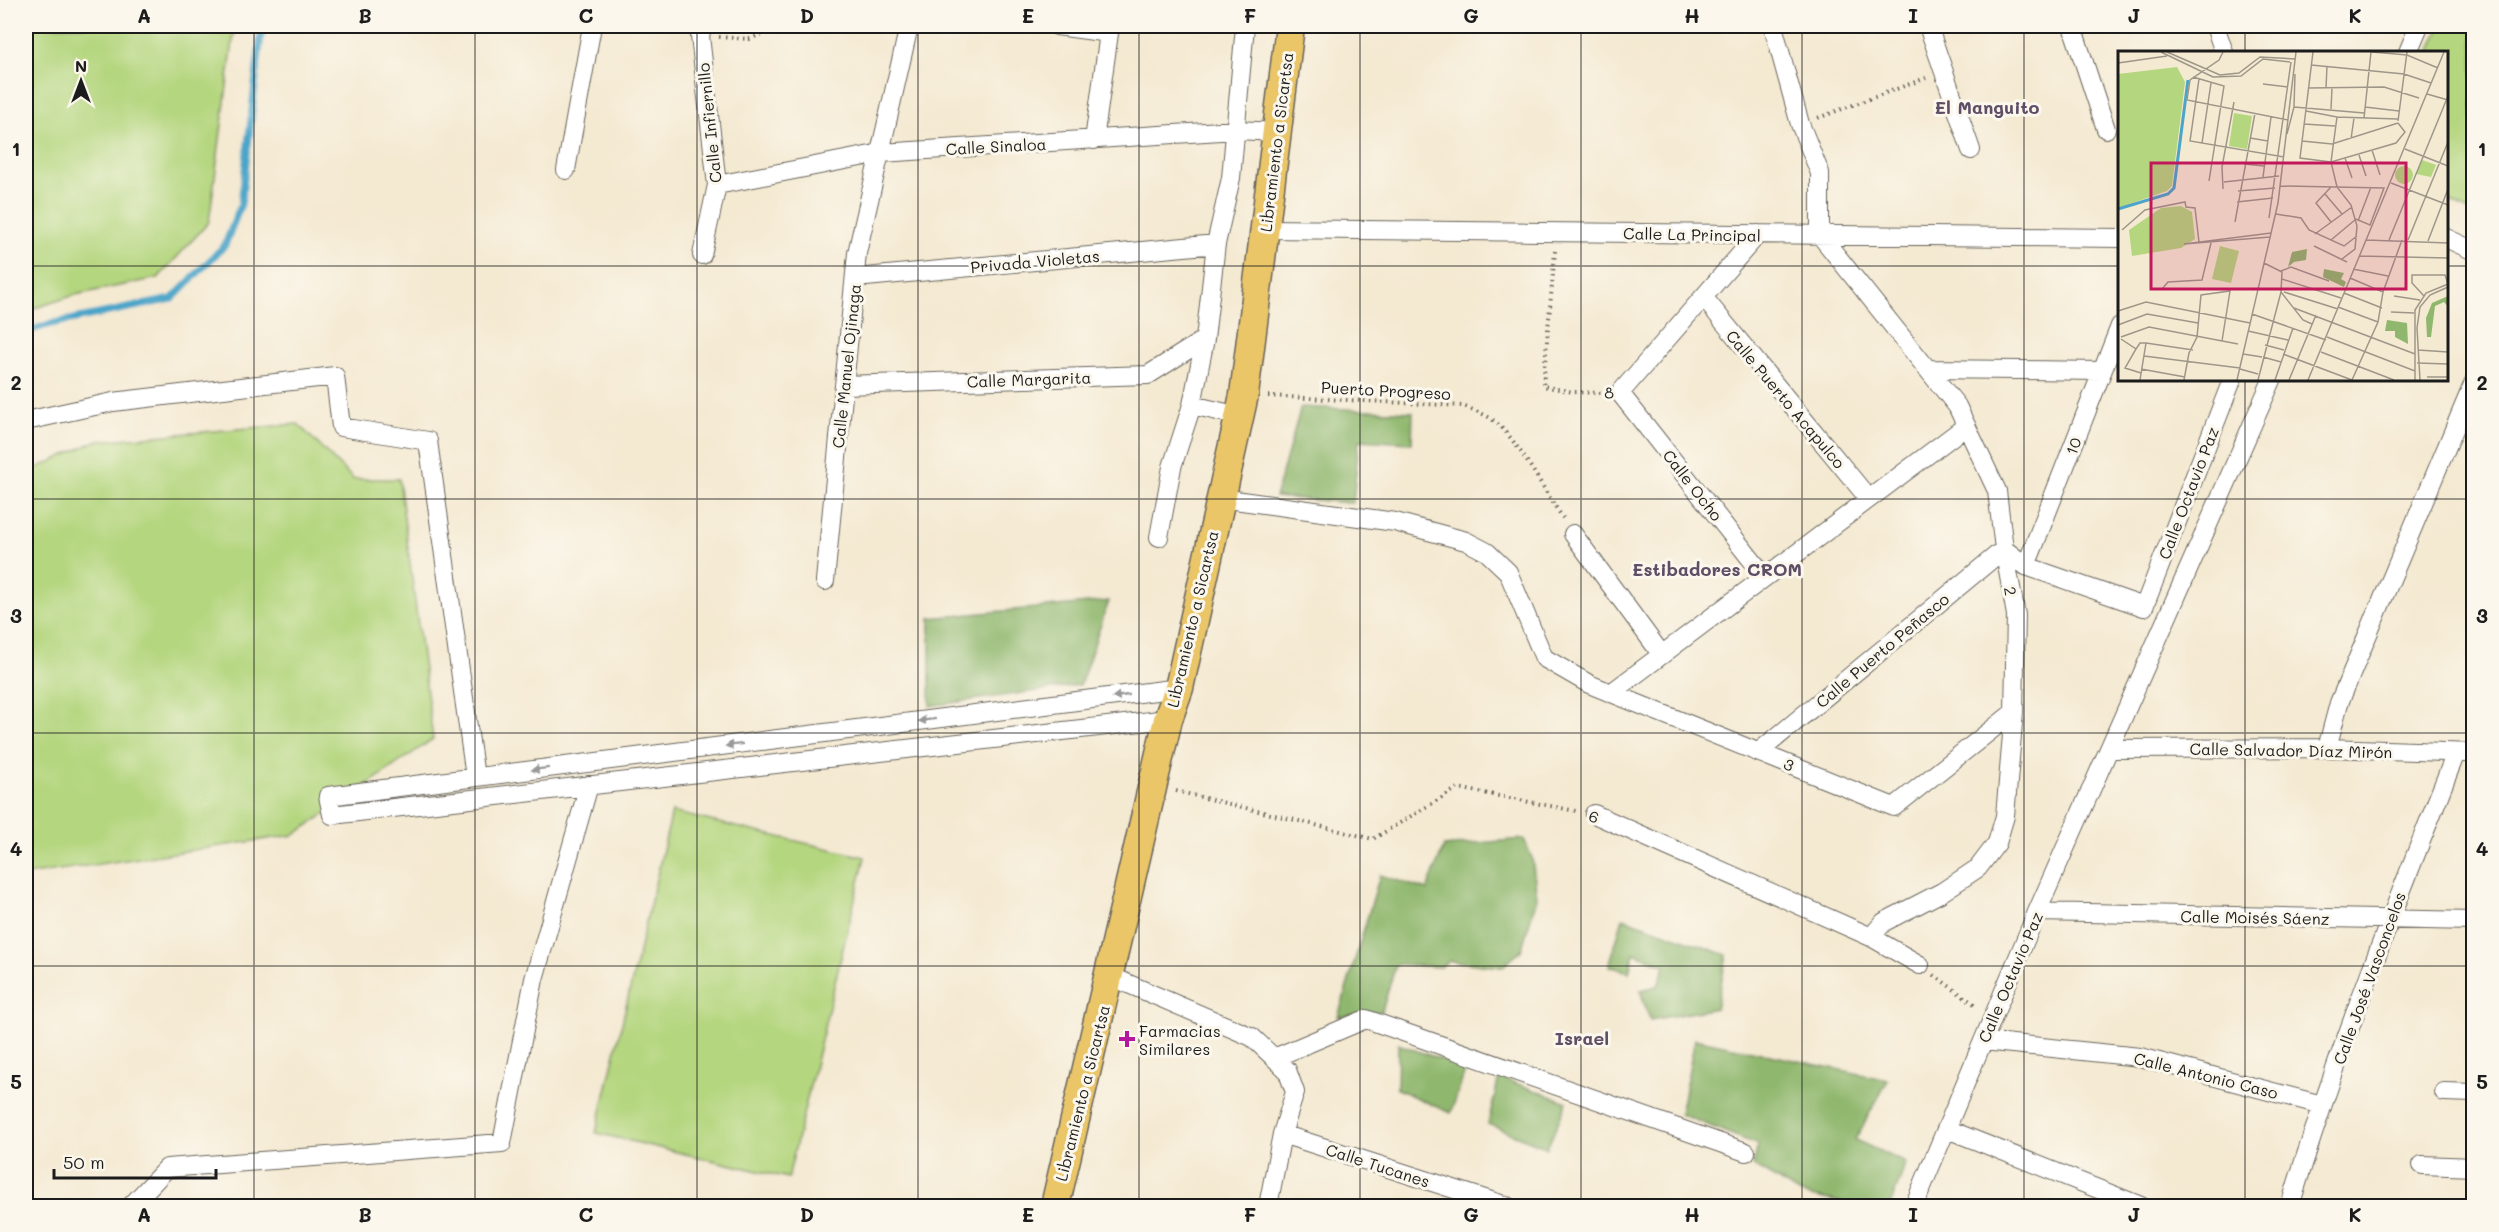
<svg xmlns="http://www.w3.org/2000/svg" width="2499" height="1232" font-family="Mali,sans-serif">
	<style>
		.green { fill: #b4d67e; stroke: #68794d; stroke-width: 1.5 }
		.forest { fill: #8fb76d; stroke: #566a44; stroke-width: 1.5 }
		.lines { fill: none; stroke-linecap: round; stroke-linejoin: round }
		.stream { stroke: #4ca5c9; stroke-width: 7 }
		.minor-casing { stroke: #68645b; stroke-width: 20 }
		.primary-casing { stroke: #68645b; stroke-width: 31 }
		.path { stroke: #68645b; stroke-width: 4; stroke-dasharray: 1.5 4.5; stroke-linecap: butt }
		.minor { stroke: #fff; stroke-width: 18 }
		.primary { stroke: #ebc669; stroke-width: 28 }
		.oneway { fill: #999 }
		.grid { fill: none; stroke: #1c1c1c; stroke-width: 1.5; stroke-opacity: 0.55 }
		.poi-dot { fill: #b5179e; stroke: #fbf7ec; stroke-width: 2 }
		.labels { text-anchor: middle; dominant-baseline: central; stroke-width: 6; stroke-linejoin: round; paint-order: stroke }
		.street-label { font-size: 16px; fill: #1c1c1c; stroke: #fbf7ec }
		.poi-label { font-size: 16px; fill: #1c1c1c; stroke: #fbf7ec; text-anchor: start }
		.neighbourhood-label { font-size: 18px; font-weight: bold; fill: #5e4f67; stroke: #fbf7ec }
		.inset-river { fill: none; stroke: #4ca5c9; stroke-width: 3 }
		.inset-road { fill: none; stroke: #9e9789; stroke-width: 1.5 }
		.view { fill: #c2185b; fill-opacity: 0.15; stroke: #c2185b; stroke-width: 3 }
		.inset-edge { fill: none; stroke: #1c1c1c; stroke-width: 3 }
		.neatline { fill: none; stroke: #1c1c1c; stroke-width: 2 }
		.grid-label { font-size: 20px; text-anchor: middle; font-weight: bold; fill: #1c1c1c }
	</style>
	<rect width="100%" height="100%" fill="#fbf7ec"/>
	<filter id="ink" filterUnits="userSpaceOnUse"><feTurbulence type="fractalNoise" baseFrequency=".0167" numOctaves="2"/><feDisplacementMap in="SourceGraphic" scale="12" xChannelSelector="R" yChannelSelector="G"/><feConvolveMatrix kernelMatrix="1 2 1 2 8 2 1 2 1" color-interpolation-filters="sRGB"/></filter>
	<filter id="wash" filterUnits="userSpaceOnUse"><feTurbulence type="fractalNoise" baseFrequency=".008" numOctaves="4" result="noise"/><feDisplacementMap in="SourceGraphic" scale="24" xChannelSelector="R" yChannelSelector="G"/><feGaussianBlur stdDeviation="1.35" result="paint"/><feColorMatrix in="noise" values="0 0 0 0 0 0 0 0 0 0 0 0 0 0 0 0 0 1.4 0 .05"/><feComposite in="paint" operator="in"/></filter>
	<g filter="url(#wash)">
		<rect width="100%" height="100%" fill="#f4e9d1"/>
		<!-- green -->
		<path class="green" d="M26,26h209l-26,196 -51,56 -83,17 -49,16z
			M2441,26h32v187l-26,-13 -1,-148h-16z
			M298,424l55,55h46l34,260 -139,96 -268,40v-402l70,-32z
			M672,812l193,45 -77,321 -192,-45z"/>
		<!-- forest -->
		<path class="forest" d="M1301,407l112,5 -1,31 -53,-3 -6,63 -78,-6z
			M1109,601l-29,84 -150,21v-88z
			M1524,839l8,19 5,40 -16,53 -19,16 -52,-6 -10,6 -44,-3 -14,47 -44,6 42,-142 47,15 17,-44z
			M1623,918l104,37 -11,53 -66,12 -10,-30 18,-4 7,-21 -31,-12 -5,19 -20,-6z
			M1695,1039l193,41 -33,60 51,23 -16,43h-32l-57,-12 -48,-28 5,-21 -78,-31z
			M1398,1044l68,24 -15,45 -54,-24z
			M1499,1077l68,25 -20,46 -59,-24z"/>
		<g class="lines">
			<!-- stream -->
			<path class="stream" d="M26,332l24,-8 122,-25 53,-54 16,-41 21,-178"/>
		</g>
	</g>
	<g filter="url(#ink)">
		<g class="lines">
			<defs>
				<path id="minor" d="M1057,26l52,7
					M1773,26l27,98 20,49v62l137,171 40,85 7,58 12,66 -2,97 -9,104 -8,27 -19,25 -36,24 -58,30 -13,15
					M1928,26l43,124
					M2072,26l34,103
					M2215,26l9,26
					M2408,52l11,-26
					M1094,140l16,-114
					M566,170l26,-144
					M717,185l164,-32 355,-23 41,2
					M1264,229l856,9
					M1758,234l-138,159 145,184
					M2446,238l28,13
					M702,255l15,-70 -17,-149 3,-10
					M855,278l361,-34
					M1704,298l165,201
					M1927,369l175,2
					M844,385l304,-10 57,-36
					M1192,405l47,11
					M26,421l87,-19 222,-26 6,51 87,14 47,336
					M1220,498l175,24 71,19 21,11 21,20 36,86 45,26 305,123 120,-95
					M1573,534l89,121
					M1159,537l13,-70 20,-62 13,-66 11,-95 15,-66 14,-152
					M2026,566l94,-240
					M825,581l32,-328 52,-227
					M1611,693l355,-267
					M1168,719l-836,96 -4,-19 851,-108
					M2327,748l12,-45 135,-321
					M2109,749l218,-1 147,5
					M1760,751l244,-202 22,17 118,41 88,-227
					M1594,814l277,123 49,28
					M2037,912l437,9
					M1110,976l142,61 35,33 8,22 -13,42 -14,72
					M1983,1041l157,16 182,48
					M1274,1058l92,-39 380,133
					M2444,1092l30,1
					M1947,1129l194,77
					M1282,1134l225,72
					M2422,1165l52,2
					M131,1206l36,-38 335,-25 32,-164 55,-194
					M1914,1206l123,-294 235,-532
					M2290,1206c47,-154 106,-303 166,-453"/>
				<path id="primary" d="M1055,1206l113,-487 11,-31 65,-293 46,-369"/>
			</defs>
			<!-- minor casing -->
			<use href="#minor" class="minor-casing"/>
			<!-- primary casing -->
			<use href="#primary" class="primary-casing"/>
			<!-- path -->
			<path class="path" d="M719,37l30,2 36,-13
				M1818,118l108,-40
				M1555,251l-12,135 30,6 28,1
				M1268,396l195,10c10,4 22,8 30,14 22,15 53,74 70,98
				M1176,791l197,48 85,-51 118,23
				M1934,975l43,31"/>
			<!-- minor -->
			<use href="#minor" class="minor"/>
			<!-- primary -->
			<use href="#primary" class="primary"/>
		</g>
		<!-- one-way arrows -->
		<defs><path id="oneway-solid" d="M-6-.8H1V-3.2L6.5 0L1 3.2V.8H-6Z" transform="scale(1.5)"/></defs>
		<g class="oneway">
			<use href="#oneway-solid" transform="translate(1121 696) rotate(172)"/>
			<use href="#oneway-solid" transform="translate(927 720) rotate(173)"/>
			<use href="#oneway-solid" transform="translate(734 745) rotate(173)"/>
			<use href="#oneway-solid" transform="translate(540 769) rotate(173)"/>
		</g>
	</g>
	<!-- grid -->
	<path class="grid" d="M254,26v1180M475,26v1180M697,26v1180M918,26v1180M1139,26v1180M1360,26v1180M1581,26v1180M1802,26v1180M2024,26v1180M2245,26v26M26,266h2094M2446,266h28M2245,380v826M26,499h2448M26,733h2448M26,966h2448"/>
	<!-- markers -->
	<path class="poi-dot" d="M1124 1030h6v6h6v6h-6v6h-6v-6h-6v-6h6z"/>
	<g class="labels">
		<!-- street labels -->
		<g class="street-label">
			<text transform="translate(709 123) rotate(-96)">Calle Infiernillo</text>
			<text transform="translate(1276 142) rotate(-83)">Libramiento a Sicartsa</text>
			<text transform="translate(996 146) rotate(-3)">Calle Sinaloa</text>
			<text transform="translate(1692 234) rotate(1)">Calle La Principal</text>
			<text transform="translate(1035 261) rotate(-5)">Privada Violetas</text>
			<text transform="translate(846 366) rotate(-84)">Calle Manuel Ojinaga</text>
			<text transform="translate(1029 379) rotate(-2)">Calle Margarita</text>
			<text transform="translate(1386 390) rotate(3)">Puerto Progreso</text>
			<text transform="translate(1609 392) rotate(-3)">8</text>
			<text transform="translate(1786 399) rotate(50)">Calle Puerto Acapulco</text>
			<text transform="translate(2073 446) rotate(-69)">10</text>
			<text transform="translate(1693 485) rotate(52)">Calle Ocho</text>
			<text transform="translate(2188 493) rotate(-69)">Calle Octavio Paz</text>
			<text transform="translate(2011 591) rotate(80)">2</text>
			<text transform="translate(1192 619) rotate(-77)">Libramiento a Sicartsa</text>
			<text transform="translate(1882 650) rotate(-40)">Calle Puerto Peñasco</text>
			<text transform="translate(2291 750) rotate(1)">Calle Salvador Díaz Mirón</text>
			<text transform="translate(1789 764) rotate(22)">3</text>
			<text transform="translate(1594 816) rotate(18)">6</text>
			<text transform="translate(2255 917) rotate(1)">Calle Moisés Sáenz</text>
			<text transform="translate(2010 977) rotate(-67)">Calle Octavio Paz</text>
			<text transform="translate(2369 978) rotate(-70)">Calle José Vasconcelos</text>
			<text transform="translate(2206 1075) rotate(14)">Calle Antonio Caso</text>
			<text transform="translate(1082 1093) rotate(-76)">Libramiento a Sicartsa</text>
			<text transform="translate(1378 1165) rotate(18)">Calle Tucanes</text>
		</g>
		<!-- poi labels -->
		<g class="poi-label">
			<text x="1139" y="1030">Farmacias<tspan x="1139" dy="18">Similares</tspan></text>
		</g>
		<!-- neighbourhood labels -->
		<g class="neighbourhood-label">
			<text x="1987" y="107">El Manguito</text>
			<text x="1717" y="569">Estibadores CROM</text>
			<text x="1582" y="1038">Israel</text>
		</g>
	</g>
	<!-- overview -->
	<g transform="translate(2118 51)">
		<rect width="330" height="330" fill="#f4e9d1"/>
		<path d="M59,16l8,15 -13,104 -5,5 -49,17v-134zM116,62l18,3 -5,33 -18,-3zM304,109l14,5 -5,12 -15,-3zM277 124a9 9 0 1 1 18 0a9 9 0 1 1-18 0ZM63,155l11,6 3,27 -14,9 -49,8 -3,-26 32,-22zM102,195l19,5 -8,32 -19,-4z" fill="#b4d67e"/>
		<path d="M189,198l-1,11 -12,2 -6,5 4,-15zM206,218l20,4 -3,6 5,3 -2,5 -21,-10zM330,245v11l-4,-5 -9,4 -4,31h-4l-1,-19 6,-15zM269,269l20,3 1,21 -13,-7v-6h-10z" fill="#8fb76d"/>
		<path class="inset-river" d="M0,158l50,-15 6,-6 14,-108"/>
		<path class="inset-road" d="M43,1l52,25 28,-1 22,-17 27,3M49,1l53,23 19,-2 21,-16 35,2M105,1l-4,8 -29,20 -3,20 101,20M195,1l-13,106 31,4 65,-19 9,-11 -7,-9M254,1l35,3 31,13M0,12l49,-7M193,14l93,9 27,9M75,26l31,9 -15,95M81,28l-9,62 94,16M145,33l25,3M190,37l76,-1 35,11M208,37l1,-22M309,43l21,6M176,56l70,6M247,56l34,4M213,58l1,-21M188,60l31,6 61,2M219,66l-6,45 6,25 14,18 6,21 -2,23 -13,10M246,67l7,-66M280,70l9,-69M186,73l31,2M169,83l7,-27 1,-33M132,87l18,3M233,88l3,-21M184,90l30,3 66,-21M84,92l9,-60M287,98l43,17M254,99l8,25M241,104l7,21M227,107l7,20M126,113l20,2M145,126l8,-60M106,131l55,-6M273,132l57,22M162,135l104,2 -14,37 -14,-6 -25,21M213,136l-15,16 15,19M105,138l-1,-22 12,-65M120,140l37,-3M207,143l17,20M119,151l36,-4M158,163l25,4 8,12 35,16 13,-10M151,167l22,-156M240,170l13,-34M117,171l20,-109M4,179l23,-20 40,-8 1,5 9,1 4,34M197,183l37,-27M152,186l-86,7 87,-11M248,189l82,3M271,189l59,-144M290,189l40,-98M310,190l20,-52M196,195l33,16M241,205l89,2M146,212l18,9 -1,20 22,28 9,4M235,218l35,7M163,220l10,-4 38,14M232,227l33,14M164,228l59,19M44,238l6,-7 34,-2 9,-37M166,241l54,17M226,242l38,15M276,245l26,4M306,245l-12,-13v-8h33l3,9M220,256l40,15M176,257l121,46M0,260l28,-9 104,21M273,261l23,1M134,263l74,26M0,274l29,-11 51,9M130,280l40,9M3,286l28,-10 89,17M209,286l88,34M3,288l15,10 -11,19 16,5M147,294l19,5M18,298l4,-6h6l47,7M300,299l30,2M203,301l73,28M125,303l19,3M165,303l69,26M26,305l96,12M145,306l18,5M299,312l31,1M23,318l44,8M122,318l18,5M309,326h21M22,329l6,-37M66,329l5,-27 8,-16 4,-42 29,-4 -8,50M119,329l41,-177 18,-151M140,329l23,-88M157,329l18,-52M171,329l27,-65M190,329l136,-328M234,329l26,-58 5,-30 19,-52M297,329v-70l11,-17 22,-9M302,329l-3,-52 3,-21 10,-12 18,-8"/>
		<path class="view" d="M33,112h255v126h-255z"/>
		<rect width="330" height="330" class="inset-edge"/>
	</g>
	<!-- margin -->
	<rect width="2499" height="1232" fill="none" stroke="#fbf7ec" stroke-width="66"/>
	<!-- north arrow -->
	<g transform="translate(81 81)" stroke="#fbf7ec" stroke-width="4.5" paint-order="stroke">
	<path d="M0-4.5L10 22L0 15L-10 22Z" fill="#1c1c1c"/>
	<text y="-9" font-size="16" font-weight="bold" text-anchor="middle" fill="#1c1c1c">N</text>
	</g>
	<!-- scale -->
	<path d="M54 1169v9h162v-9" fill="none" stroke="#1c1c1c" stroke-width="3"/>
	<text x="63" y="1169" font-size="18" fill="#1c1c1c" stroke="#fbf7ec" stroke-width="4.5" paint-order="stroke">50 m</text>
	<rect x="33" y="33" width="2433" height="1166" class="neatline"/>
	<g class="grid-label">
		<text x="144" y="23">A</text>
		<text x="365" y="23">B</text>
		<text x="586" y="23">C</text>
		<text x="807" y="23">D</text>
		<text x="1028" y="23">E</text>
		<text x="1250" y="23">F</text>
		<text x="1471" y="23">G</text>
		<text x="1692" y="23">H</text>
		<text x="1913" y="23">I</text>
		<text x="2134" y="23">J</text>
		<text x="2355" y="23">K</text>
		<text x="16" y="156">1</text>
		<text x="2482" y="156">1</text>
		<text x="16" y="390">2</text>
		<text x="2482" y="390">2</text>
		<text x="16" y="623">3</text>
		<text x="2482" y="623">3</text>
		<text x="16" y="856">4</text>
		<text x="2482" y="856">4</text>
		<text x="16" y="1089">5</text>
		<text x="2482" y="1089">5</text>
		<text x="144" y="1222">A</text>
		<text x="365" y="1222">B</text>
		<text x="586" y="1222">C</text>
		<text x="807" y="1222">D</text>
		<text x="1028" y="1222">E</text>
		<text x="1250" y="1222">F</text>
		<text x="1471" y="1222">G</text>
		<text x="1692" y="1222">H</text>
		<text x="1913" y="1222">I</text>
		<text x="2134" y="1222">J</text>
		<text x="2355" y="1222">K</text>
	</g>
</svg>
